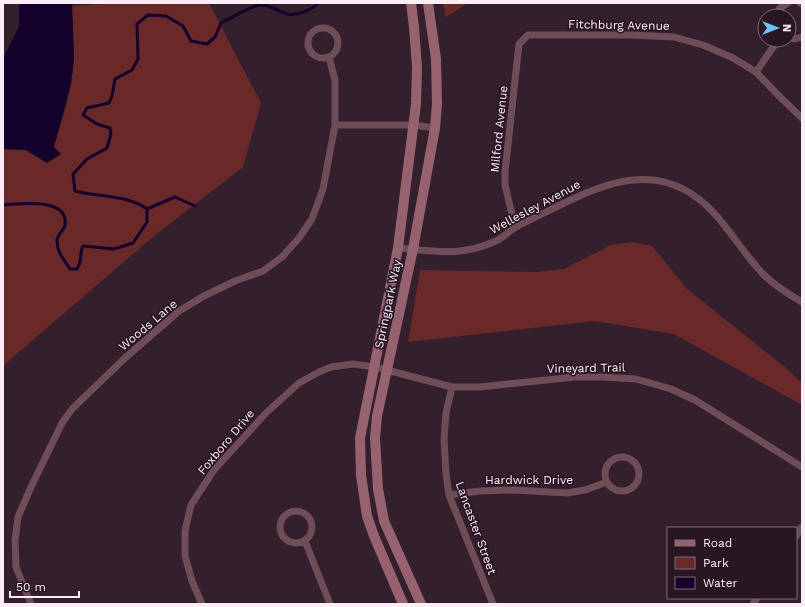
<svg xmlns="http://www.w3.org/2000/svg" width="805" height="607" font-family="'Work Sans',sans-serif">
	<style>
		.green { fill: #6a2929 }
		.water { fill: #14022d }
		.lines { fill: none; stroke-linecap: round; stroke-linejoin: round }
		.stream { stroke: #14022d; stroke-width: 3 }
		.street { stroke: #6e4d56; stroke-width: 7 }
		.secondary { stroke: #966270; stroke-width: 10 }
		.labels { text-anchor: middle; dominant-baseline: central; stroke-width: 3.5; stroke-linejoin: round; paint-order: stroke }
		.street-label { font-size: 12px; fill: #fbedf5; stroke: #291623 }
	</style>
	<rect width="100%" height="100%" fill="#34202d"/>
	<!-- green -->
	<path class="green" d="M121,3h88l52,100 -18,64 -89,69 -149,128 -2,4v-219l23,1 21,13c13,-31 25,-72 27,-105 0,-17 -2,-35 -2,-52z
		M443,3h25l-22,14z
		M632,242l20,4 35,43 100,80 15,14v22l-128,-71 -79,-13 -187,21 12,-72 116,2 28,-3 47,-24z"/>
	<!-- water -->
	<path class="water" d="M19,3h53l2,55 -3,26 -17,63 7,7 -14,9 -21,-13 -23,-1v-90l16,-33z"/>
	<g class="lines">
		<!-- stream -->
		<path class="stream" d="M3,205c17,-1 66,-8 62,20 -1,6 -8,9 -8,16 0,11 7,19 13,28h7c6,-10 2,-16 6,-23l31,3 19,-6 14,-21v-13c-18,-14 -50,-12 -72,-18l-2,-17 14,-15 20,-11 4,-14 -1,-6 -13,-4 -14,-9 4,-7 22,-5 3,-7 3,-17 17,-9 6,-11 -1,-35 11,-9 18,1 17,10 8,15 16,3 8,-7 6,-14c8,-4 32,-18 39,-18 11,0 18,6 27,9 9,2 26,-4 31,-11
			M147,209l28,-12 20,9"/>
		<!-- street -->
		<path class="street" d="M800,3l2,1
			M776,16l4,-8 8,-5
			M308 43a15 15 0 1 1 30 0a15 15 0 1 1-30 0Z
			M789,38l6,1 7,-2
			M756,72l22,-32
			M335,125h79l21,3
			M515,227l-10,-42v-13l14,-128 9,-9h103l43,2 29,8 30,13 23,14 23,24 23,22
			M398,248c37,3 63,9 98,-7 7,-3 13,-10 20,-14 12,-7 25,-12 38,-19 39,-19 85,-42 129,-19 36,18 53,57 80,85 12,12 25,20 39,28
			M452,387l-6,26 -2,26 2,35 3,21 44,109
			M605 474a17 17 0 1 1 34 0a17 17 0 1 1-34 0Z
			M449,495l31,-4 34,-1 53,3 18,-3 22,-8
			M280 527a16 16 0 1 1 32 0a16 16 0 1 1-32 0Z
			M796,536l6,-9
			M305,541l25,63
			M31,604l-15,-37 -1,-27 3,-23 13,-30 31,-64 10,-14 53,-51 54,-47 25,-15 31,-15 28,-10 19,-14 17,-19 13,-19 11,-30 12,-64v-45l-6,-23
			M202,604l-10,-23 -7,-25v-25l6,-26 23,-35 52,-57 33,-30 20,-11 12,-5 22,-3 22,3 77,20h28l95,-10h27l34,2 35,10 24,11 107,67
			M753,604l4,-6"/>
		<!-- secondary -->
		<path class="secondary" d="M403,604l-29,-68 -7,-20 -6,-41 -1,-37 38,-190 18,-144 1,-37 -3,-40 -3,-24
			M421,604l-37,-83 -6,-32 -3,-51 2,-22 36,-167 22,-121 2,-24 -1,-45 -8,-56"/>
	</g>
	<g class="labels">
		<!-- street labels -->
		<g class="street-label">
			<text transform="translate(619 25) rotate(1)">Fitchburg Avenue</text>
			<text transform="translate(499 129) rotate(-84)">Milford Avenue</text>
			<text transform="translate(535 207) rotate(-28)">Wellesley Avenue</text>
			<text transform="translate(388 304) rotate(-78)">Springpark Way</text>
			<text transform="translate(148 325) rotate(-40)">Woods Lane</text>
			<text transform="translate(586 368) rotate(-1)">Vineyard Trail</text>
			<text transform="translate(226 442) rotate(-50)">Foxboro Drive</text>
			<text x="529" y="480">Hardwick Drive</text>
			<text transform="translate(476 528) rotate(70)">Lancaster Street</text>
		</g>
	</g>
	<!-- border -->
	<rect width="805" height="607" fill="none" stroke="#fbedf5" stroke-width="8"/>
	<!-- legend -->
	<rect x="667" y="527" width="130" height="72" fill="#291623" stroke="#7d6c77"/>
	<rect x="675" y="540" width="20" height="6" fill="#966270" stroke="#7d6c77"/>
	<text x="703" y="547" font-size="12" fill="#fbedf5">Road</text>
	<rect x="675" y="557" width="20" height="12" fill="#6a2929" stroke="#7d6c77"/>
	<text x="703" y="567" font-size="12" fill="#fbedf5">Park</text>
	<rect x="675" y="577" width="20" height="12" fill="#14022d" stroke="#7d6c77"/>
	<text x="703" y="587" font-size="12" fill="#fbedf5">Water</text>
	<!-- north arrow -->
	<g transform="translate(777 28) rotate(90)"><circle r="19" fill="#291623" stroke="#7d6c77"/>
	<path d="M0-3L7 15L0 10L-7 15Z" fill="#68c4f0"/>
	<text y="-6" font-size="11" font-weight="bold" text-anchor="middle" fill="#fbedf5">N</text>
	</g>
	<!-- scale -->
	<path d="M10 591v6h69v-6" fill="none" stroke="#fbedf5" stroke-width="2"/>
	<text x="16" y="591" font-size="12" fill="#fbedf5" stroke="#291623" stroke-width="3" paint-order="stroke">50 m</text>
</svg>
